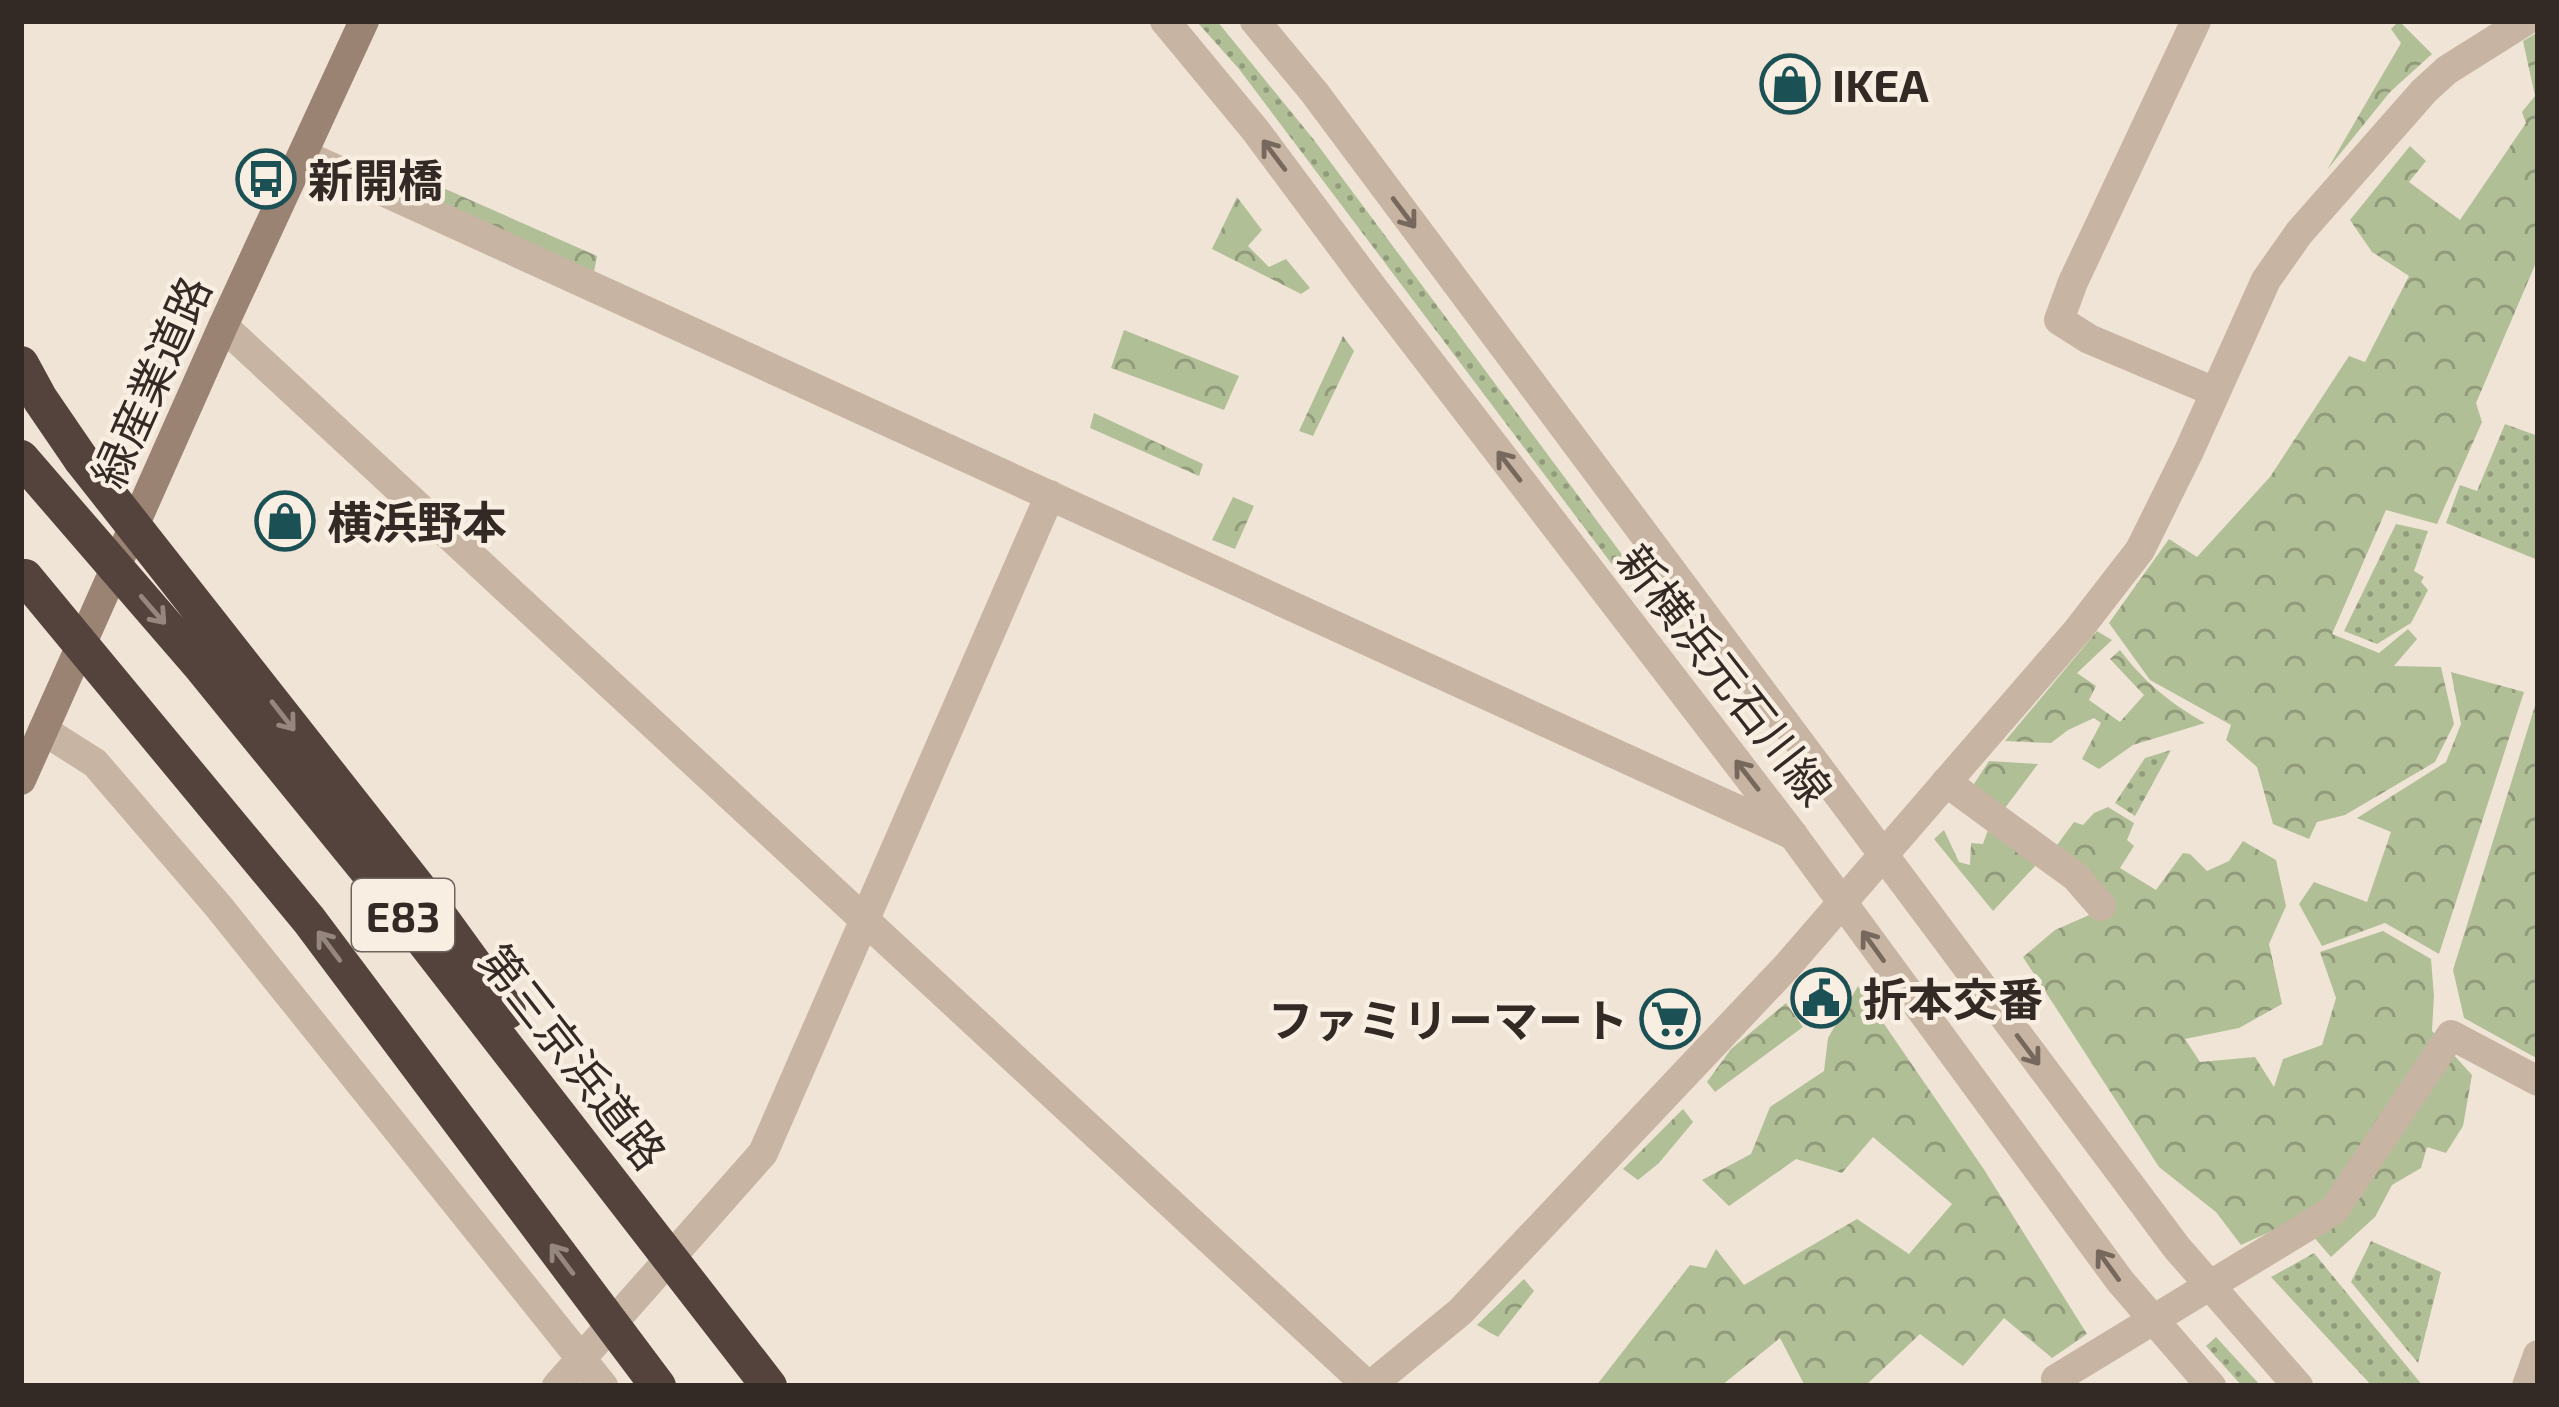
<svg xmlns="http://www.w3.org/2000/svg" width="2559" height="1407" font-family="'Exo 2','Noto Sans JP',sans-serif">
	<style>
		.grass { fill: url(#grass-dots) }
		.forest { fill: url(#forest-crowns) }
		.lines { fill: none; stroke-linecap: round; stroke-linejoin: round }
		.minor { stroke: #c8b4a2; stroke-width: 30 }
		.tertiary { stroke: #c8b4a2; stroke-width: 30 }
		.secondary { stroke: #9b8374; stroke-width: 30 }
		.motorway { stroke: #54433c; stroke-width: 36 }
		.minor-bridge { stroke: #c8b4a2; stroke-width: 30 }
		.motorway-bridge { stroke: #54433c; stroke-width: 36 }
		.oneway { stroke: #76685d }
		.oneway2 { stroke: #96877e }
		.labels { text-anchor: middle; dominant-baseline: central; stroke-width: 9; stroke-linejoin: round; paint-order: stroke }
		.shield { fill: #f9eee2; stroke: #6e645e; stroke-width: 3 }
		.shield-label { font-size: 42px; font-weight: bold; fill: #332925 }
		.poi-label { font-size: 45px; font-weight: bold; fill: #332925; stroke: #f9eee2; text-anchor: start }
		.street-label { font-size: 45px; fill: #332925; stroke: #f9eee2 }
	</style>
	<defs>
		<pattern id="grass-dots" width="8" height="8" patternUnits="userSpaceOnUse" patternTransform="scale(3)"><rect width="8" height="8" fill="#b1bf97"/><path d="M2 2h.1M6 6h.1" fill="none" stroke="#919b7b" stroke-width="1.8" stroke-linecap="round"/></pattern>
		<pattern id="forest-crowns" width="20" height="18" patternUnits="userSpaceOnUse" patternTransform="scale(3)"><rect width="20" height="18" fill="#b1bf97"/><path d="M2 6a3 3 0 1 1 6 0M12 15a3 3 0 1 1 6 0" fill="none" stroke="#919b7b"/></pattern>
	</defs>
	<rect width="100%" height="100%" fill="#f0e4d6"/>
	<!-- grass -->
	<path class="grass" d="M1200,21h17l97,119 318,428 -12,7 -381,-506 -41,-46z
		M2505,424l33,12v124l-92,-37 14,-38 17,6z
		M2396,524l32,7 -14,40 10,6 -3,5 7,8 -17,33 -34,21 -33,-13z
		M2171,750l-36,66 -20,-13 30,-45z
		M2371,1241l70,31 -23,91 -67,-81z
		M2314,1253l109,133h-51l-101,-109z
		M2216,1337l45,49h-19l-36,-40z"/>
	<!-- forest -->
	<path class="forest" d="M2399,21l33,33 -42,38 -63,78 74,-127 -10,-14z
		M2538,32v226l-62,145 6,19 -45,102 -51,-14 -54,124 47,19 29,-24 9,10 -23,27 47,1 13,57 -19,38 -90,53 -28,7 -8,17 -36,-15 -16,-57 -31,-27 5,-15 -81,-45 -41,-57 60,-84 28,18 73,-80 79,-121 16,6 44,-86 -37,-24 -22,-32 60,-74 16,15 -17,21 51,38 66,-97 -4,-11 13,-16 -12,-55z
		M400,169l197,87 -3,16 -200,-89z
		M1237,197l25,33 -14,16 21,21 17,-8 24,29 -9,6 -89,-45z
		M1124,330l115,46 -15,34 -113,-42z
		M1343,336l11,15 -41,85 -14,-5z
		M1094,413l109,51 -4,12 -109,-48z
		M1233,497l21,9 -19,43 -23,-9z
		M2097,631l15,9 -35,33 19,13 -7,14 31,22 24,-27 -34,-36 10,-9c24,32 50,53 85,73l-72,22 -34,24 -17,-10 19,-36 -7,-5 -26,12 -17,13 -46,-2z
		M2451,672l73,20 -85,262 -54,-31 -63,23 -23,-42 15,-22 53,20 24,-70 -34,-14 89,-56 15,-38z
		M2538,696v363l-74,-41 -11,-48z
		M1989,761l49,3 -33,44 -33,-21z
		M2108,807l26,16 -7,17 7,6 -14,22 36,22 27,-37 7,1 17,17 22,-10 14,-20 33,19 10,46 -17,38 13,60 -43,24 -54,11 15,23 55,-5 19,30 9,-28 39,-14 14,-47 -16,-46 63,-21 48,28 3,37 -2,35 40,44 -9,51 -17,27 -19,-6 -6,21 -29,17 -17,32 -44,40 -33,-38 -57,26 -25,-33 -57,-45 -136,-210 32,-27 57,-25 -24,-37 -31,-23 17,-23 9,3 11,-12z
		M1990,824l49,38 -46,49 -59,-72 10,-9 15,32 11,3 1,-22 12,1z
		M1858,986l125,182 104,166 -35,24 -48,-40 -41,48 -43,-32 -55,52h-60l-25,-48 -59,48h-125l94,-121 16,3 10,-19 28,36 113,-66 52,35 43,-50 -79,-67 -31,36 -46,-14 -67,47 -27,-26 49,-26 19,-47 54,-36 4,-33z
		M1786,1003l17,24 -88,65 -8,-10 24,-33z
		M1683,1109l10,13 -34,41 -21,17 -15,-11z
		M1524,1279l10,12 -36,46 -21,-12z"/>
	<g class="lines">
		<!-- minor -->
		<path class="minor" d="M2196,21l-123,261 -14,38 30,19 126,53
			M304,155l1489,680
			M223,326l1145,1060
			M43,730l52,33 124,144 384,479
			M1946,782l130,95 25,29
			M2334,1210l117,-175 87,46
			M557,1386l206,-233 287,-658
			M2527,1386l11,-31"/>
		<!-- tertiary -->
		<path class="tertiary" d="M1165,21l91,110 116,156 421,548 327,446 91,105
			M1255,21l59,71 863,1156 121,138
			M1370,1386l90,-74 329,-348 289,-334 62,-80 49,-99 77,-171 33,-47 125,-142 23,-21 78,-49"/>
		<!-- secondary -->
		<path class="secondary" d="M21,780l202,-454 141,-305"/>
		<!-- motorway -->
		<path class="motorway" d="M21,364l19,35 41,60"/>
		<!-- minor-bridge -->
		<path class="minor-bridge" d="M2056,1379l278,-169"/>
		<!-- motorway-bridge -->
		<path class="motorway-bridge" d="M21,458l178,206 207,254 363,468
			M81,459l346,440 81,112
			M25,577l284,343 349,466"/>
	</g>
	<!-- one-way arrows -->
	<defs><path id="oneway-shaft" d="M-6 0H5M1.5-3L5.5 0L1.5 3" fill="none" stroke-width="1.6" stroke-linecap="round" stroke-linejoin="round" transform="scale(3)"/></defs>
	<g class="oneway">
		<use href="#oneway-shaft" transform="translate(1274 155) rotate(-127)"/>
		<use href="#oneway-shaft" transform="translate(1404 213) rotate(53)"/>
		<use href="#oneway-shaft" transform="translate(1509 466) rotate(-128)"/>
		<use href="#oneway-shaft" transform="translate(1747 775) rotate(-128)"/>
		<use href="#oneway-shaft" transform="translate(1873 946) rotate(-126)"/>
		<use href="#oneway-shaft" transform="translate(2028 1050) rotate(53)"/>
		<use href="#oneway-shaft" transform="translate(2108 1265) rotate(-126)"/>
	</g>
	<g class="oneway2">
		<use href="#oneway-shaft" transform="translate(153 610) rotate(49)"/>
		<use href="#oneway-shaft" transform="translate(283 716) rotate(52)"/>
		<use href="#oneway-shaft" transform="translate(329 946) rotate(-127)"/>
		<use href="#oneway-shaft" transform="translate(562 1259) rotate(-127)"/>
	</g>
	<!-- icons -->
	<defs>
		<symbol id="shop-ring" viewBox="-11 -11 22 22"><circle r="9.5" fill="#f9eee2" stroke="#1b5054" stroke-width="1.5"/><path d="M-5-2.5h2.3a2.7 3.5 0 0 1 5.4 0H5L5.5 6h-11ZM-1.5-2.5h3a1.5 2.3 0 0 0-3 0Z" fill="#1b5054"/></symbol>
		<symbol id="bus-ring" viewBox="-11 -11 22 22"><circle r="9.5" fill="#f9eee2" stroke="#1b5054" stroke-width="1.5"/><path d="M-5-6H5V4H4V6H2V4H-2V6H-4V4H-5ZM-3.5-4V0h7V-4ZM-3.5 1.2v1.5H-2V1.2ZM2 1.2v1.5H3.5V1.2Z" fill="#1b5054"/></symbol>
		<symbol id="civic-ring" viewBox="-11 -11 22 22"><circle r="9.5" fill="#f9eee2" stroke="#1b5054" stroke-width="1.5"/><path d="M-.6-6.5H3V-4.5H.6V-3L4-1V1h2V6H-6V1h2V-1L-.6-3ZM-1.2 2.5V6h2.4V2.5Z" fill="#1b5054"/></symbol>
		<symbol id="supermarket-ring" viewBox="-11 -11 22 22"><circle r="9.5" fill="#f9eee2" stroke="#1b5054" stroke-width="1.5"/><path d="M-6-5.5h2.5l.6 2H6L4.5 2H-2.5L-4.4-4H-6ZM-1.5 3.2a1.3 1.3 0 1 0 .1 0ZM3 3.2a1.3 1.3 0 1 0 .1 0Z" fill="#1b5054"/></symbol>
	</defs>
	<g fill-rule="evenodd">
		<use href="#shop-ring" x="1757" y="51" width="66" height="66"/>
		<use href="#bus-ring" x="233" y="146" width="66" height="66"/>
		<use href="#shop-ring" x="252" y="488" width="66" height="66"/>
		<use href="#civic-ring" x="1788" y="965" width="66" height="66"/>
		<use href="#supermarket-ring" x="1637" y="986" width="66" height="66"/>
	</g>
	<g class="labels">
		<!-- shield labels -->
		<rect class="shield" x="352" y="879" width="102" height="72" rx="9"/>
		<g class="shield-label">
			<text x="403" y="915">E83</text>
		</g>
		<!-- poi labels -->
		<g class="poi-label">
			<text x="1832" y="84">IKEA</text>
			<text x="308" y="179">新開橋</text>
			<text x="327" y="521">横浜野本</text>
			<text x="1863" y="998">折本交番</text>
			<text x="1628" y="1019" text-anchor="end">ファミリーマート</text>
		</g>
		<!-- street labels -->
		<g class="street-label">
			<text transform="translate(150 381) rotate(-66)">緑産業道路</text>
			<text transform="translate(1726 674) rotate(52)">新横浜元石川線</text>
			<text transform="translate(574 1056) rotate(52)">第三京浜道路</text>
		</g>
	</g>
	<!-- border -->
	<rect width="2559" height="1407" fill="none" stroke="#332925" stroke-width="48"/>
</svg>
